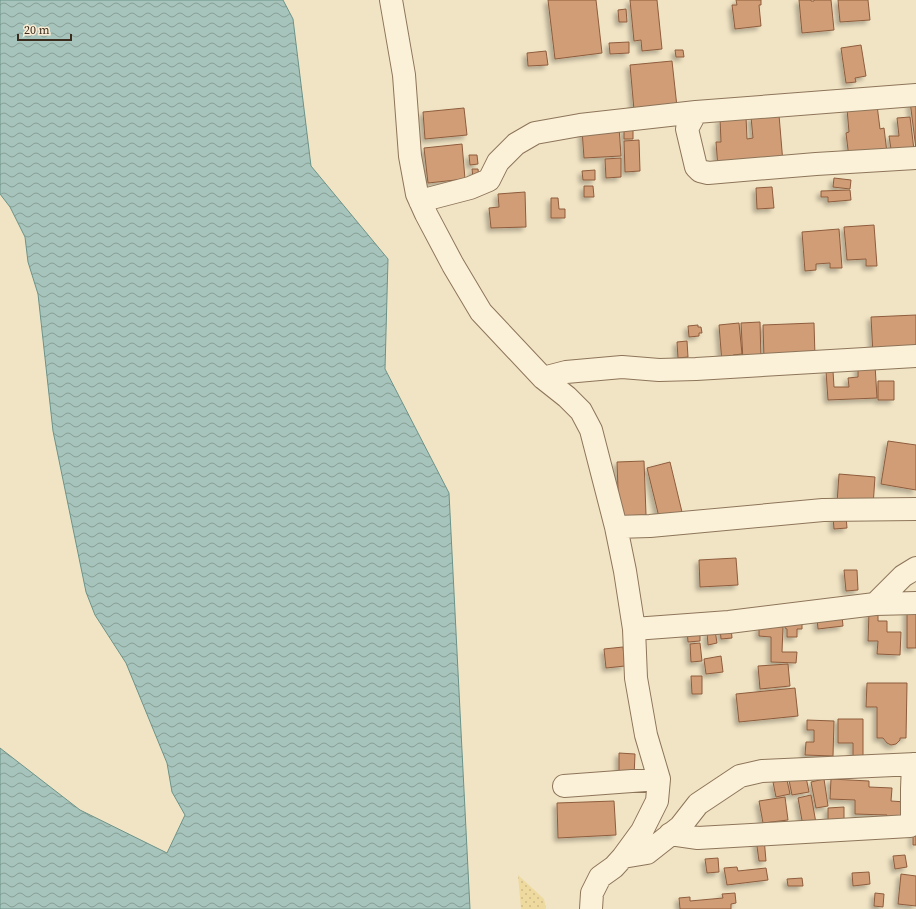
<svg xmlns="http://www.w3.org/2000/svg" width="916" height="909" font-family="'Source Serif 4',serif">
	<style>
		.sand { fill: url(#sand-dots) }
		.water { fill: url(#water-waves); stroke: #6c9389 }
		.building { fill: #d19d77; stroke: #8e5d3d; filter: url(#shadow) }
		.lines { fill: none; stroke-linecap: round; stroke-linejoin: round }
		.minor-casing { stroke: #8d7559; stroke-width: 24 }
		.minor { stroke: #fbf0d8; stroke-width: 22 }
	</style>
	<defs>
		<pattern id="sand-dots" width="8" height="8" patternUnits="userSpaceOnUse"><rect width="8" height="8" fill="#eed99f"/><path d="M2 2h.1M6 6h.1" fill="none" stroke="#cdba88" stroke-width="1.8" stroke-linecap="round"/></pattern>
		<pattern id="water-waves" width="16" height="10" patternUnits="userSpaceOnUse"><rect width="16" height="10" fill="#a6c4bb"/><path d="M0 5q4-4 8 0t8 0" fill="none" stroke="#889f97"/></pattern>
		<filter id="shadow"><feDropShadow dx="-3.5" dy="3.5" stdDeviation="2" flood-color="#0004"/></filter>
	</defs>
	<rect width="100%" height="100%" fill="#f1e4c4"/>
	<!-- sand -->
	<path class="sand" d="M518,875l26,24 2,10h-25z"/>
	<!-- water -->
	<path class="water" d="M0,0h283l10,19 18,147 77,93 -3,110 64,124 21,416h-470v-161l80,62 87,43 18,-38 -13,-23 -5,-29 -41,-100 -31,-48 -9,-23 -33,-161 -15,-137 -10,-32 -3,-25 -15,-30 -10,-13z"/>
	<!-- building -->
	<path class="building" d="M548,0h48l6,53 -47,6z
		M630,0h27l5,49 -20,2 -1,-11 -7,1z
		M736,0h25v5h-2l2,21 -26,3 -3,-24h5z
		M799,0h12v1h3v-1h17l3,30 -32,3z
		M838,0h30l2,20 -30,2z
		M626,9l1,13h-8l-1,-12z
		M629,42v11l-19,1 -1,-11z
		M861,45l5,31 -11,2 1,4 -10,1 -5,-35z
		M675,50h8l1,7h-8z
		M546,51l2,14 -20,1 -1,-13z
		M672,61l5,46 -43,3 -4,-45z
		M916,100v49l-6,-48z
		M877,105l3,24 4,-1 3,25 -38,5 -3,-25 3,-1 -2,-23z
		M464,108l3,27 -42,4 -2,-27z
		M779,115l4,48 -65,5 -2,-26h5l-1,-23 26,-2 1,22 6,-1 -2,-21z
		M910,117l4,33 -13,2v-4l-10,1 -2,-13h10l-2,-18z
		M619,127l2,29 -37,2 -2,-28z
		M633,128v11h-9v-10z
		M639,140l1,31 -15,1 -1,-31z
		M462,144l3,35 -37,4 -4,-35z
		M469,155h8l1,9 -8,1z
		M621,158v19l-15,1 -1,-19z
		M472,169h6l1,9h-6z
		M595,170v10h-12l-1,-9z
		M834,178l17,2 -1,9 -17,-2z
		M584,186h9l1,11h-10z
		M772,187l2,21 -17,1 -1,-21z
		M850,190l1,10 -23,2v-5h-7v-6z
		M525,192l1,35 -35,1 -2,-20 10,-1 -1,-13z
		M551,198h7l1,11h6v9h-14z
		M874,225l3,41h-11v-7l-19,1 -3,-33z
		M839,229l3,39h-12v-5l-14,1v6l-11,1 -3,-39z
		M916,315v39l-43,1 -2,-38z
		M760,322l1,38 -18,1 -2,-38z
		M739,323l3,31 -9,1v7l-11,1 -3,-38z
		M814,323l1,34 -51,2 -1,-34z
		M698,325v2h3l1,6h-3v3l-10,1 -1,-11z
		M687,341l1,16 -10,1 -1,-16z
		M875,365l2,33 -49,2 -2,-29h7l1,16h15l-1,-9 10,-1v-11z
		M878,381h16v19h-16z
		M888,441l28,4v45l-35,-6z
		M644,461l2,54 -27,1 -2,-54z
		M670,462l12,50 -23,5 -12,-49z
		M839,474l36,3 -2,29 -36,-3z
		M846,516l1,12 -13,1 -1,-12z
		M736,558l2,27 -38,2 -1,-27z
		M844,570h13l1,20 -12,1z
		M907,609h9v39h-9z
		M869,612l9,1v8h9v11h14l-1,23 -23,-1 1,-13h-10z
		M842,616l1,10 -25,3 -1,-11z
		M785,622h17v7h-5v8h-10v-8l-2,-1z
		M759,626l24,1 -1,25h15l-1,11 -25,-1v-25l-12,-1z
		M720,628h11l1,10 -11,1z
		M700,629v12l-12,1 -1,-12z
		M715,630l2,13 -9,2 -1,-13z
		M700,643l2,18 -11,1 -1,-18z
		M623,647l2,19 -19,2 -2,-19z
		M721,656l2,16 -17,2 -2,-15z
		M788,664l2,22 -30,3 -2,-23z
		M691,676h11v18h-10z
		M867,683h40l-1,55h-6v2l-4,4 -5,1 -4,-2 -4,-5h-6v-31h-11z
		M795,688l3,28 -59,6 -3,-28z
		M838,719h25v42l-10,-1v-17h-15z
		M807,720l27,1 -1,35 -28,-1 1,-13h8v-12h-7z
		M619,753l16,1 -1,23h-15z
		M806,777l3,15 -17,3 -3,-15z
		M824,779l4,27 -12,2 -5,-26z
		M831,779l38,2v6l23,1 -1,13 15,1 -1,19 -19,-1 1,-5 -32,-1v-14l-25,-1z
		M787,780l3,14 -14,3 -3,-15z
		M811,795l5,28 -13,3 -5,-28z
		M785,797l3,23 -25,3 -4,-22z
		M614,801l2,34 -58,3 -1,-35z
		M844,807v18h-16v-17z
		M913,817h3v28h-3z
		M764,838l2,23h-7l-3,-22z
		M905,855l2,12 -12,2 -2,-13z
		M718,858l1,14 -12,1 -2,-14z
		M737,867l1,4 28,-3 2,12 -41,5 -3,-17z
		M869,872l1,12 -17,2 -1,-13z
		M901,874l15,2v30l-18,-2z
		M802,878l1,8h-15l-1,-7z
		M735,893l1,10 -5,1v5h-51l-1,-11 11,-1v4l33,-3 -1,-4z
		M875,893l9,1 -1,13 -9,-1z"/>
	<g class="lines">
		<defs>
			<path id="minor" d="M391,0l13,75 6,81 7,38 9,20 27,51 28,47 62,66 24,19 14,14 10,19 25,97 9,44 9,58 2,49 10,57 13,44 -2,22 -15,30 -19,26 -9,10 -14,10 -8,16 -1,16
				M696,112l-9,17 9,38 4,4 8,2 108,-9 100,-6
				M420,201l50,-13 19,-8 9,-18 18,-18 19,-11 45,-8 116,-13 220,-17
				M543,378l23,-6 56,-5 37,3 37,-1 220,-13
				M616,527l34,-1 173,-16 93,-1
				M875,604l28,-28 13,-8
				M634,629l95,-7 146,-18 41,-1
				M564,786l95,-7
				M670,834l28,4 212,-12 2,-9v-28l1,-25
				M623,857l24,-4 33,-26 18,-23 42,-28 22,-5 154,-7"/>
		</defs>
		<!-- minor casing -->
		<use href="#minor" class="minor-casing"/>
		<!-- minor -->
		<use href="#minor" class="minor"/>
	</g>
	<!-- scale -->
	<path d="M18 34v6h53v-6" fill="none" stroke="#3c2c1e" stroke-width="2"/>
	<text x="24" y="34" font-size="12" fill="#3c2c1e" stroke="#f8edd4" stroke-width="3" paint-order="stroke">20 m</text>
</svg>
